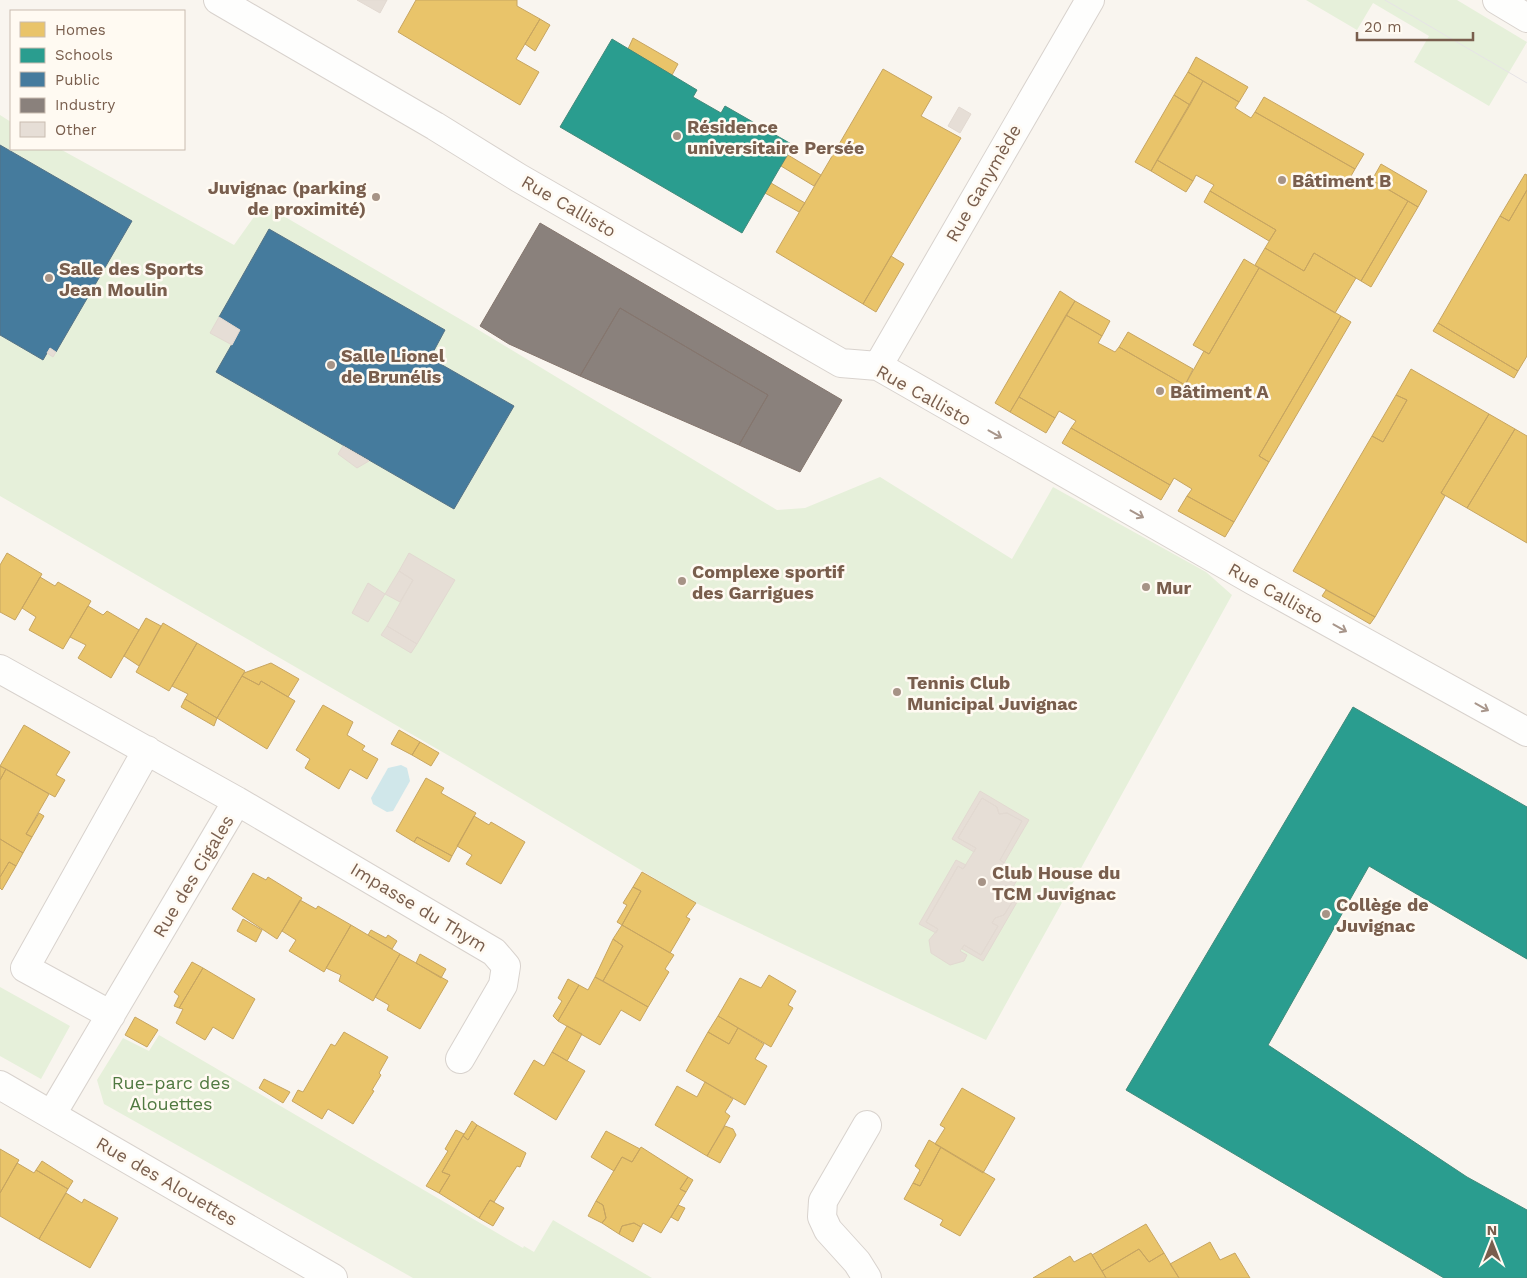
<svg xmlns="http://www.w3.org/2000/svg" width="1527" height="1278" font-family="'Work Sans',sans-serif">
	<style>
		.green { fill: #e6f0da }
		.water { fill: #d0e7ea }
		.homes { fill: #e9c46a; stroke: #c7a561 }
		.schools { fill: #2a9d8f; stroke: #428a7b }
		.public { fill: #457b9d; stroke: #557285 }
		.industry { fill: #8a817c; stroke: #85766e }
		.building { fill: #e6ded6; stroke: #e2d9d1 }
		.lines { fill: none; stroke-linecap: round; stroke-linejoin: round }
		.street-casing { stroke: #d8d2cd; stroke-width: 30 }
		.street { stroke: #fefefd; stroke-width: 28 }
		.tram { stroke: #e6e3e6; stroke-width: 1 }
		.oneway { stroke: #a8968b }
		.poi-dot { fill: #a69386; stroke: #fffaf2; stroke-width: 2 }
		.labels { text-anchor: middle; dominant-baseline: central; stroke-width: 5; stroke-linejoin: round; paint-order: stroke }
		.poi-label { font-size: 18px; font-weight: bold; fill: #795e4d; stroke: #fffaf2; text-anchor: start }
		.street-label { font-size: 18px; fill: #795e4d; stroke: #fffaf2 }
		.park-label { font-size: 18px; fill: #507941; stroke: #fffaf2 }
	</style>
	<rect width="100%" height="100%" fill="#f9f5ef"/>
	<!-- green -->
	<path class="green" d="M1306,0h151l70,42 -38,64 -75,-44 15,-26 -56,-33 -16,27z
		M0,115l11,7v27h49l174,96 29,-41 214,125 300,181 28,-2 75,-31 132,82 41,-72 153,85 26,23 -246,445 -290,-137 -238,-142 -458,-265z
		M0,987l70,39 -29,53 -41,-23z
		M159,1035l364,213 1,-2 10,6 19,-32 99,58h-239l-309,-174 -7,-24 26,-42 26,13z"/>
	<!-- water -->
	<path class="water" d="M401,765l6,3 3,13 -17,30 -6,1 -14,-8 -2,-6 17,-30z"/>
	<!-- homes -->
	<path class="homes" d="M416,0h101v6l23,13 -24,40 23,13 -19,33 -122,-73z
		M540,19l10,6 -15,26 -10,-7z
		M633,38l45,26 -6,11 -44,-26z
		M1196,57l52,30 -9,15 -51,-30z
		M883,69l49,28 -11,19 40,22 -98,166 -87,-52z
		M1188,72l15,9 -13,24 -16,-10z
		M1203,81l36,21 -4,6 16,10 4,-6 100,57 -4,7 17,10 4,-6 36,21 -47,80 -47,-28 -10,18 -39,-23 11,-18 -66,-39 4,-6 -18,-10 -3,6 -36,-21z
		M1174,95l16,10 -39,66 -16,-9z
		M1264,97l100,57 -9,15 -100,-57z
		M788,155l33,20 -7,11 -33,-20z
		M1157,160l36,21 -7,11 -35,-21z
		M1381,164l46,27 -9,16 -46,-27z
		M1525,174l2,1v15l-18,31 -9,-5z
		M771,183l34,20 -6,9 -34,-19z
		M1527,190v166l-9,15 -80,-48 62,-107 9,5z
		M1210,191l66,39 -7,11 -65,-39z
		M1408,201l10,6 -47,80 -10,-6z
		M1265,248l39,23 10,-18 42,25 -21,35 -80,-48z
		M891,256l13,8 -28,48 -13,-8z
		M1244,259l15,9 -50,86 -16,-9z
		M1259,268l82,48 -82,140 10,6 -35,60 -47,-26 5,-7 -18,-11 -4,7 -99,-57 5,-7 -17,-10 -4,7 -36,-21 47,-82 36,21 -4,7 17,9 4,-5 66,38 19,-34 5,3z
		M1060,291l15,10 -65,111 -15,-9z
		M1075,301l35,20 -8,15 -36,-21z
		M1341,316l10,6 -82,140 -10,-6z
		M1438,323l80,48 -4,7 -81,-47z
		M1128,332l65,37 -8,16 -66,-38z
		M1411,369l78,45 -48,79 4,3 -70,121 -82,-46 79,-135 11,6 24,-42 -11,-5z
		M1396,395l11,5 -24,42 -11,-6z
		M1019,397l36,21 -9,15 -36,-21z
		M1489,414l26,15 -48,79 -26,-15z
		M1071,428l99,57 -9,15 -99,-57z
		M1515,429l12,7v107l-60,-35z
		M1187,496l47,26 -9,15 -47,-26z
		M7,553l35,21 -27,46 -15,-8v-47z
		M40,577l15,9 3,-4 33,19 -28,48 -34,-19 7,-13 -14,-9z
		M1326,590l49,27 -5,7 -48,-28z
		M88,606l15,9 4,-4 32,19 -28,48 -33,-20 8,-13 -16,-8z
		M146,618l15,8 -22,40 -15,-10z
		M163,623l34,20 -28,48 -33,-19z
		M197,643l48,28 -28,47 -32,-19 3,-5 -16,-8z
		M271,663l28,16 -11,18 -27,-16 -2,4 -17,-9 2,-3z
		M242,676l17,9 2,-4 34,20 -28,48 -50,-31z
		M185,699l32,19 -3,8 -33,-19z
		M323,705l30,17 -6,13 18,11 -3,4 16,9 -11,20 -17,-10 -11,20 -34,-21 5,-9 -14,-9z
		M24,725l46,27 -14,23 9,5 -10,17 -55,-31z
		M399,730l21,12 -8,13 -21,-11z
		M420,742l19,11 -8,13 -19,-11z
		M0,766l6,3 -6,11z
		M6,769l43,25 -23,40 6,3 -9,16 -23,-14v-59z
		M426,778l18,10 -3,5 35,20 -24,43 -35,-19 -3,5 -18,-11z
		M39,813l5,3 -12,21 -6,-3z
		M474,816l15,9 2,-3 34,20 -24,42 -35,-20 6,-9 -15,-9z
		M417,837l35,19 -3,6 -35,-20z
		M0,839l23,14 -7,13 -7,-4 -9,15z
		M9,862l7,4 -14,24 -2,-2v-11z
		M642,872l54,31 -10,14 4,2 -20,34 -48,-28 19,-34 -8,-4z
		M253,873l13,7 2,-3 34,21 -25,41 -45,-30z
		M633,887l8,4 -19,34 -5,-3 10,-17 -4,-2z
		M300,900l16,9 2,-3 33,19 -27,47 -35,-21 7,-11 -14,-9z
		M243,919l19,11 -6,12 -19,-11z
		M351,925l49,29 -27,47 -34,-20 2,-6 -15,-7z
		M622,925l52,30 -9,14 4,3 -21,35 -45,-26 20,-35 -10,-7z
		M371,930l15,8 2,-3 9,6 -5,8 -24,-14z
		M613,939l10,7 -20,35 -8,-4z
		M400,954l48,27 -28,48 -33,-19 2,-5 -14,-8z
		M420,954l26,15 -5,9 -25,-15z
		M192,962l11,6 -24,40 -5,-2 5,-10 -5,-4z
		M203,968l52,31 -22,40 -20,-12 -8,13 -29,-17 7,-14 -4,-1z
		M769,975l27,16 -8,14 5,3 -22,39 -53,-31 22,-38 21,10z
		M595,977l53,30 -8,14 -19,-11 -21,35 -42,-24 21,-36 9,5z
		M568,979l11,6 -21,36 -5,-5 9,-15 -4,-3z
		M718,1016l20,12 -9,16 -21,-12z
		M135,1017l23,13 -11,17 -22,-12z
		M567,1026l15,8 -15,27 -15,-9z
		M738,1028l26,16 -9,15 12,7 -22,39 -59,-34 22,-39 21,12z
		M344,1032l44,25 -9,16 2,2 -9,15 2,1 -21,33 -25,-15 -6,10 -30,-18 6,-11 5,2 28,-48 4,2z
		M552,1052l33,19 -29,49 -42,-26 20,-34 10,6z
		M264,1079l26,13 -7,11 -24,-15z
		M705,1082l28,17 -8,13 5,4 -23,40 -52,-31 22,-39 20,11z
		M962,1088l53,30 -32,55 -48,-29 10,-16 -5,-3z
		M472,1121l5,4 -9,15 -5,-4z
		M477,1125l49,28 -6,14 -3,-1 -23,36 -4,-2 -11,18 -40,-25 11,-18 -8,-3 21,-36 5,4z
		M725,1126l8,3 3,6 -16,28 -13,-7z
		M456,1130l8,4 -22,38 8,3 -11,18 -13,-7 22,-35 -3,-2z
		M606,1131l34,18 -8,13 -10,-5 -8,14 -23,-14z
		M929,1140l12,7 -21,39 -7,-3 7,-13 -5,-4z
		M641,1147l47,30 -8,12 6,3 -25,41 -18,-10 -2,4 -7,-4 -12,3 -3,8 -17,-11 4,-5 -3,-13 -7,-4 26,-44 10,5z
		M941,1147l54,32 -35,57 -20,-11 3,-5 -39,-21 9,-16 7,3z
		M0,1149l19,11 -19,33z
		M42,1161l31,20 -5,8 -32,-19z
		M17,1163l17,10 2,-3 32,19 -29,50 -39,-23v-23z
		M688,1177l5,3 -7,12 -6,-3z
		M66,1193l16,10 2,-4 34,19 -28,50 -51,-29z
		M490,1200l14,8 -11,18 -14,-8z
		M596,1201l7,4 3,13 -4,5 -14,-7z
		M678,1205l7,3 -7,13 -7,-4z
		M634,1223l7,4 -8,15 -14,-8 3,-8z
		M1146,1224l18,29 -15,9 -10,-13 -37,22 -10,-16z
		M1210,1242l10,18 15,-7 15,25h-71l-9,-14z
		M1139,1249l10,13 15,-9 15,25h-73l-4,-7z
		M1091,1253l15,25h-73l37,-22 4,6z"/>
	<!-- schools -->
	<path class="schools" d="M612,39l85,51 -4,7 28,16 4,-7 68,39 -51,88 -182,-106z
		M1353,707l174,100v152l-158,-93 -101,179 199,132 60,33v68h-83l-318,-188z"/>
	<!-- public -->
	<path class="public" d="M0,145l132,76 -76,131 -6,-4 -7,12 -43,-25z
		M269,229l176,101 -15,28 84,48 -60,103 -238,-137 24,-42 -21,-13z"/>
	<!-- industry -->
	<path class="industry" d="M540,223l302,177 -42,72 -61,-27 29,-50 -148,-87 -40,68 -71,-32 -29,-18z
		M620,308l148,87 -29,50 -159,-69z"/>
	<!-- building -->
	<path class="building" d="M357,0h30l-7,13z
		M959,107l12,7 -11,19 -12,-7z
		M219,317l21,13 -8,15 -22,-12z
		M50,348l6,4 -3,5 -6,-4z
		M343,446l26,15 -12,7 -19,-14z
		M409,553l46,27 -38,64 -30,-18 26,-46 -14,-9z
		M399,571l14,9 -13,22 -15,-8z
		M368,583l17,11 -17,28 -16,-9z
		M387,626l30,18 -6,9 -30,-18z
		M980,791l49,29 -25,43 -4,-3 22,-39 -15,-8 -8,1 -2,-7 -15,-9 -24,40 18,10 -2,4 -22,-13z
		M982,798l15,9 2,7 8,-1 15,8 -22,39 21,13 -13,23 6,3 -10,16 -9,3 -3,5 6,3 -17,29 -17,-10 -4,6 7,4 -3,6 -14,4 -19,-12 -2,-13 9,-11 -12,-7 32,-56 5,3 13,-21 -18,-10z
		M956,860l10,5 -3,4 -5,-3 -32,56 12,7 -2,4 -17,-9z
		M1010,891l10,6 -37,64 -21,-12 2,-4 17,10 17,-29 -6,-3 3,-5 9,-3 10,-16 -6,-3z"/>
	<g class="lines">
		<defs>
			<path id="street" d="M218,0l217,126 84,52 322,185 37,3 376,215 273,151
				M1497,0l30,18
				M878,366l212,-366
				M0,669l237,132 257,151 12,14 -3,19 -43,74
				M111,1015l-86,-47 122,-218
				M0,1085l333,193
				M52,1114l185,-313
				M867,1278l-10,-16 -29,-32 -6,-13 1,-16 44,-76"/>
		</defs>
		<!-- street casing -->
		<use href="#street" class="street-casing"/>
		<!-- street -->
		<use href="#street" class="street"/>
		<!-- tram -->
		<path class="tram" d="M1385,0l142,83"/>
	</g>
	<!-- one-way arrows -->
	<defs><path id="oneway-shaft" d="M-6 0H5M1.5-3L5.5 0L1.5 3" fill="none" stroke-width="1.6" stroke-linecap="round" stroke-linejoin="round" transform="scale(1.25)"/></defs>
	<g class="oneway">
		<use href="#oneway-shaft" transform="translate(995 434) rotate(29)"/>
		<use href="#oneway-shaft" transform="translate(1137 514) rotate(29)"/>
		<use href="#oneway-shaft" transform="translate(1340 628) rotate(29)"/>
		<use href="#oneway-shaft" transform="translate(1482 707) rotate(29)"/>
	</g>
	<!-- markers -->
	<g class="poi-dot">
		<circle cx="677" cy="136" r="5"/>
		<circle cx="1282" cy="180" r="5"/>
		<circle cx="376" cy="197" r="5"/>
		<circle cx="49" cy="278" r="5"/>
		<circle cx="331" cy="365" r="5"/>
		<circle cx="1160" cy="391" r="5"/>
		<circle cx="682" cy="581" r="5"/>
		<circle cx="1146" cy="587" r="5"/>
		<circle cx="897" cy="692" r="5"/>
		<circle cx="982" cy="882" r="5"/>
		<circle cx="1326" cy="914" r="5"/>
	</g>
	<g class="labels">
		<!-- poi labels -->
		<g class="poi-label">
			<text x="687" y="126">Résidence<tspan x="687" dy="21">universitaire Persée</tspan></text>
			<text x="1292" y="180">Bâtiment B</text>
			<text x="366" y="187" text-anchor="end">Juvignac (parking<tspan x="366" dy="21">de proximité)</tspan></text>
			<text x="59" y="268">Salle des Sports<tspan x="59" dy="21">Jean Moulin</tspan></text>
			<text x="341" y="355">Salle Lionel<tspan x="341" dy="21">de Brunélis</tspan></text>
			<text x="1170" y="391">Bâtiment A</text>
			<text x="692" y="571">Complexe sportif<tspan x="692" dy="21">des Garrigues</tspan></text>
			<text x="1156" y="587">Mur</text>
			<text x="907" y="682">Tennis Club<tspan x="907" dy="21">Municipal Juvignac</tspan></text>
			<text x="992" y="872">Club House du<tspan x="992" dy="21">TCM Juvignac</tspan></text>
			<text x="1336" y="904">Collège de<tspan x="1336" dy="21">Juvignac</tspan></text>
		</g>
		<!-- street labels -->
		<g class="street-label">
			<text transform="translate(983 183) rotate(-60)">Rue Ganymède</text>
			<text transform="translate(569 206) rotate(30)">Rue Callisto</text>
			<text transform="translate(924 395) rotate(29)">Rue Callisto</text>
			<text transform="translate(1276 593) rotate(29)">Rue Callisto</text>
			<text transform="translate(193 876) rotate(-59)">Rue des Cigales</text>
			<text transform="translate(419 907) rotate(31)">Impasse du Thym</text>
			<text transform="translate(167 1181) rotate(30)">Rue des Alouettes</text>
		</g>
		<!-- park labels -->
		<g class="park-label">
			<text x="171" y="1082">Rue-parc des<tspan x="171" dy="21">Alouettes</tspan></text>
		</g>
	</g>
	<!-- legend -->
	<rect x="10" y="10" width="175" height="140" fill="#fffaf2" stroke="#c9bcb0"/>
	<rect x="20" y="22" width="25" height="15" fill="#e9c46a" stroke="#c9bcb0"/>
	<text x="55" y="35" font-size="15" fill="#795e4d">Homes</text>
	<rect x="20" y="48" width="25" height="15" fill="#2a9d8f" stroke="#c9bcb0"/>
	<text x="55" y="60" font-size="15" fill="#795e4d">Schools</text>
	<rect x="20" y="72" width="25" height="15" fill="#457b9d" stroke="#c9bcb0"/>
	<text x="55" y="85" font-size="15" fill="#795e4d">Public</text>
	<rect x="20" y="98" width="25" height="15" fill="#8a817c" stroke="#c9bcb0"/>
	<text x="55" y="110" font-size="15" fill="#795e4d">Industry</text>
	<rect x="20" y="122" width="25" height="15" fill="#e6ded6" stroke="#c9bcb0"/>
	<text x="55" y="135" font-size="15" fill="#795e4d">Other</text>
	<!-- north arrow -->
	<g transform="translate(1492 1243)" stroke="#fffaf2" stroke-width="4" paint-order="stroke">
	<path d="M0-4L9 19L0 12L-9 19Z" fill="#795e4d"/>
	<text y="-8" font-size="14" font-weight="bold" text-anchor="middle" fill="#795e4d">N</text>
	</g>
	<!-- scale -->
	<path d="M1357 32v8h116v-8" fill="none" stroke="#795e4d" stroke-width="2.5"/>
	<text x="1364" y="32" font-size="15" fill="#795e4d" stroke="#fffaf2" stroke-width="4" paint-order="stroke">20 m</text>
</svg>
